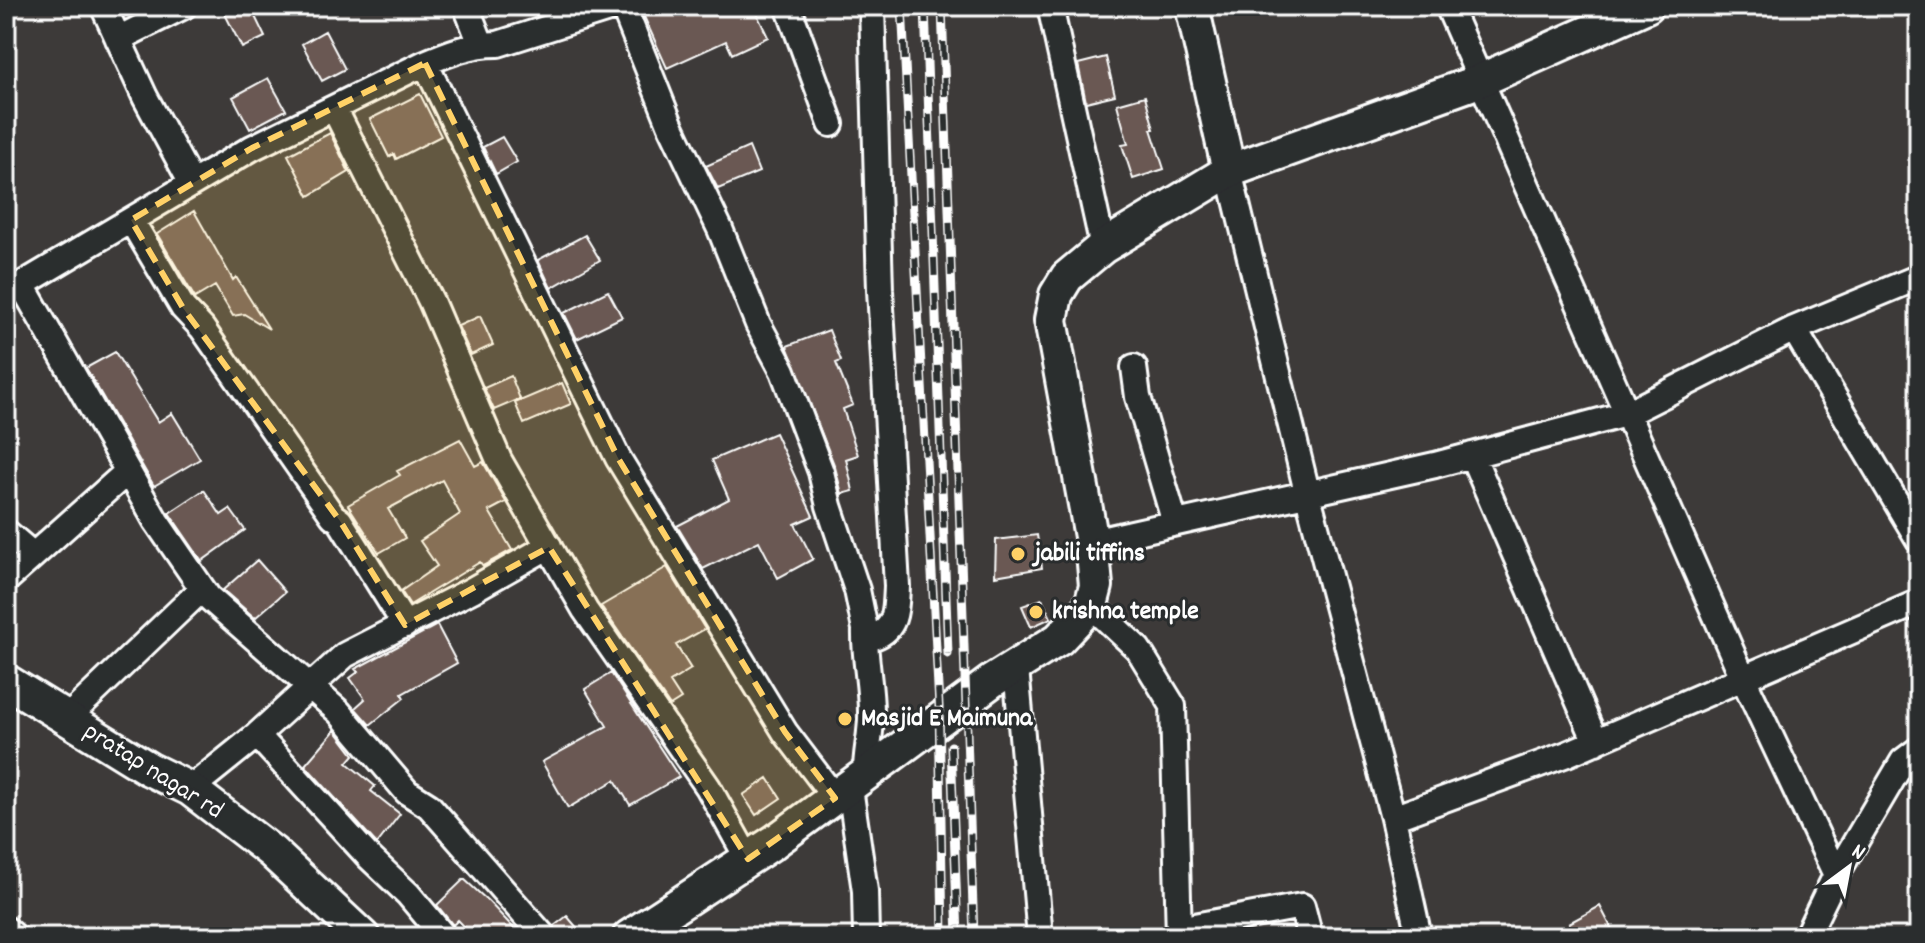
<svg xmlns="http://www.w3.org/2000/svg" width="1925" height="943" font-family="Dekko,sans-serif">
	<style>
		.building { fill: #6a5952; stroke: #fff; stroke-width: 2 }
		.lines { fill: none; stroke-linecap: round; stroke-linejoin: round }
		.street-casing { stroke: #fff; stroke-width: 30 }
		.secondary-casing { stroke: #fff; stroke-width: 38 }
		.street { stroke: #2a2d2e; stroke-width: 24 }
		.secondary { stroke: #2a2d2e; stroke-width: 32 }
		.rail-casing { stroke: #fff; stroke-width: 9 }
		.rail { stroke: #2a2d2e; stroke-width: 6; stroke-dasharray: 18; stroke-linecap: butt }
		.marked { fill: #ffd166; fill-opacity: 0.2; stroke: #ffd166; stroke-width: 6; stroke-dasharray: 16 10; stroke-linejoin: round }
		.poi-dot { fill: #ffd166; stroke: #2a2d2e; stroke-width: 3 }
		.labels { text-anchor: middle; dominant-baseline: central; stroke-width: 6; stroke-linejoin: round; paint-order: stroke }
		.poi-label { font-size: 26px; font-weight: bold; fill: #fff; stroke: #2a2d2e; text-anchor: start }
		.street-label { font-size: 26px; fill: #fff; stroke: #2a2d2e }
	</style>
	<rect width="100%" height="100%" fill="#3d3a39"/>
	<filter id="ink" filterUnits="userSpaceOnUse"><feTurbulence type="fractalNoise" baseFrequency=".0125" numOctaves="2"/><feDisplacementMap in="SourceGraphic" scale="16" xChannelSelector="R" yChannelSelector="G"/><feConvolveMatrix kernelMatrix="1 2 1 2 8 2 1 2 1" color-interpolation-filters="sRGB"/></filter>
	<g filter="url(#ink)">
		<!-- building -->
		<path class="building" d="M221,6h29l15,31 -23,11z
			M650,6h103l15,31 -36,17 -6,-13 -59,27 -26,-58z
			M325,31l20,38 -23,12 -20,-37z
			M1106,57l9,38 -29,7 -8,-38z
			M268,78l18,32 -36,19 -17,-32z
			M420,94l21,42 -45,23 -2,-5 -5,3 -19,-38z
			M1145,96l9,33h-3l13,40 -31,10 -11,-34 6,-1 -11,-40z
			M330,133l19,39 -40,24 -21,-41z
			M502,137l15,25 -21,12 -13,-27z
			M749,147l10,25 -41,17 -12,-23z
			M194,211l39,69 3,-3 33,52 -25,-15 -11,2 -18,-30 -20,12 -38,-64z
			M585,235l15,25 -49,28 -13,-28z
			M608,291l14,26 -45,22 -13,-26z
			M480,316l13,29 -22,10 -13,-29z
			M829,330l12,31 -5,2 17,42 -10,4 15,46 -12,4 7,32 -11,3 -7,-27 -48,-121z
			M115,352l43,70 14,-9 28,46 -46,27 -68,-118z
			M511,376l9,23 -26,11 -10,-22z
			M562,383l9,21 -47,20 -9,-21z
			M775,433l38,83 -18,8 18,35 -35,19 -19,-37 -56,28 -26,-43 52,-27 -17,-39z
			M460,439l15,27 8,-4 23,40 -17,9 23,39 -29,16 -3,-4 -70,43 -9,-14 36,-25 -17,-25 40,-27 -18,-34 -54,29 17,29 -26,15 -31,-48 52,-30 -3,-4z
			M204,490l17,25 9,-6 15,21 -43,31 -33,-48z
			M1037,535l5,33 -47,8 1,-36z
			M257,560l28,32 -30,26 -32,-28z
			M667,567l38,62 -29,16 15,24 -21,13 11,17 -11,7 -69,-100z
			M1042,599l9,19 -20,9 -9,-21z
			M437,625l20,38 -55,31 2,4 -34,27 -15,-17 10,-9 -15,-21 8,-6 -3,-3z
			M611,673l68,104 -49,28 -15,-25 -47,28 -26,-46 65,-36 -22,-37z
			M335,730l19,25 -7,8 28,23 -4,5 29,23 -23,30 -72,-79z
			M768,778l13,20 -25,17 -13,-20z
			M464,879l24,22 34,36h-48l-16,-17 -5,5 -16,-20z
			M1600,906l16,31h-41l-6,-14z
			M567,916l18,21h-26l-5,-11z"/>
		<g class="lines">
			<defs>
				<path id="street" d="M103,6l42,91 46,85
					M466,6l15,38
					M623,6l47,118 50,105 38,95 25,47 38,101 8,34 28,84 8,39 9,8c23,-8 22,-29 23,-51l-17,-296 -8,-284
					M788,6l43,118
					M1050,6l53,241
					M1448,6l296,674 92,195 -30,62
					M118,39l66,-33
					M425,63l193,395 167,274 50,66
					M335,110l96,191 68,159 86,150 123,177 40,72
					M1229,171l79,325 85,322 26,119
					M131,220l52,88 19,20 131,188 7,5 65,104
					M22,285l134,236 52,76 131,115 68,80 22,14 115,131
					M6,294l246,-146 173,-85c24,-10 46,-19 73,-19l120,-38
					M1794,329l110,186 15,-6
					M1134,367l4,30 37,126
					M1472,455l124,287
					M1904,515l15,25
					M6,532l27,23
					M1092,542l343,-77 191,-51 168,-85 125,-52
					M6,580l121,-108
					M1091,605l47,44 35,57 6,231
					M865,629c-1,28 6,55 6,83 1,21 -6,42 -5,64
					M1016,668l24,269
					M67,718l135,-129
					M850,788l15,103 1,46
					M190,789l67,-54
					M1393,818l174,-64 352,-152
					M1836,875l67,-114 16,-12
					M6,929l9,8
					M1178,929l124,-23 8,31
					M444,937l-36,-43 -40,-38 -111,-121 88,-80 127,-65 77,-44"/>
				<path id="secondary" d="M1192,6l37,165
					M6,681l143,88 41,20 82,63 91,85
					M629,937l145,-95 218,-161 67,-42 32,-34 5,-19 -4,-44 -41,-222 5,-25 11,-18 36,-30 126,-76 250,-90 168,-75"/>
			</defs>
			<!-- street casing -->
			<use href="#street" class="street-casing"/>
			<!-- secondary casing -->
			<use href="#secondary" class="secondary-casing"/>
			<!-- street -->
			<use href="#street" class="street"/>
			<!-- secondary -->
			<use href="#secondary" class="secondary"/>
			<defs>
				<path id="rail" d="M902,6l37,700 4,231
					M925,6l23,648
					M942,6l32,931
					M951,746l7,191"/>
			</defs>
			<!-- rail casing -->
			<use href="#rail" class="rail-casing"/>
			<!-- rail -->
			<use href="#rail" class="rail"/>
		</g>
	</g>
	<!-- marked area -->
	<path class="marked" d="M425,63l193,395 167,274 50,66 -87,61 -199,-312 -144,78 -65,-104 -157,-213 -52,-88 121,-72z"/>
	<!-- markers -->
	<g class="poi-dot">
		<circle cx="1018" cy="554" r="8"/>
		<circle cx="1036" cy="612" r="8"/>
		<circle cx="845" cy="719" r="8"/>
	</g>
	<g class="labels">
		<!-- poi labels -->
		<g class="poi-label">
			<text x="1034" y="554">jabili tiffins</text>
			<text x="1052" y="612">krishna temple</text>
			<text x="861" y="719">Masjid E Maimuna</text>
		</g>
		<!-- street labels -->
		<g class="street-label">
			<text transform="translate(153 772) rotate(32)">pratap nagar rd</text>
		</g>
	</g>
	<!-- margin -->
	<rect width="1925" height="943" fill="none" stroke="#2a2d2e" stroke-width="32"/>
	<rect x="16" y="16" width="1893" height="911" fill="none" stroke="#fff" stroke-width="3" filter="url(#ink)"/>
	<!-- north arrow -->
	<g transform="translate(1849 867) rotate(32)" stroke="#2a2d2e" stroke-width="6" paint-order="stroke">
	<path d="M0-6L14 30L0 20L-14 30Z" fill="#ffffff"/>
	<text y="-12" font-size="22" font-weight="bold" text-anchor="middle" fill="#ffffff">N</text>
	</g>
</svg>
